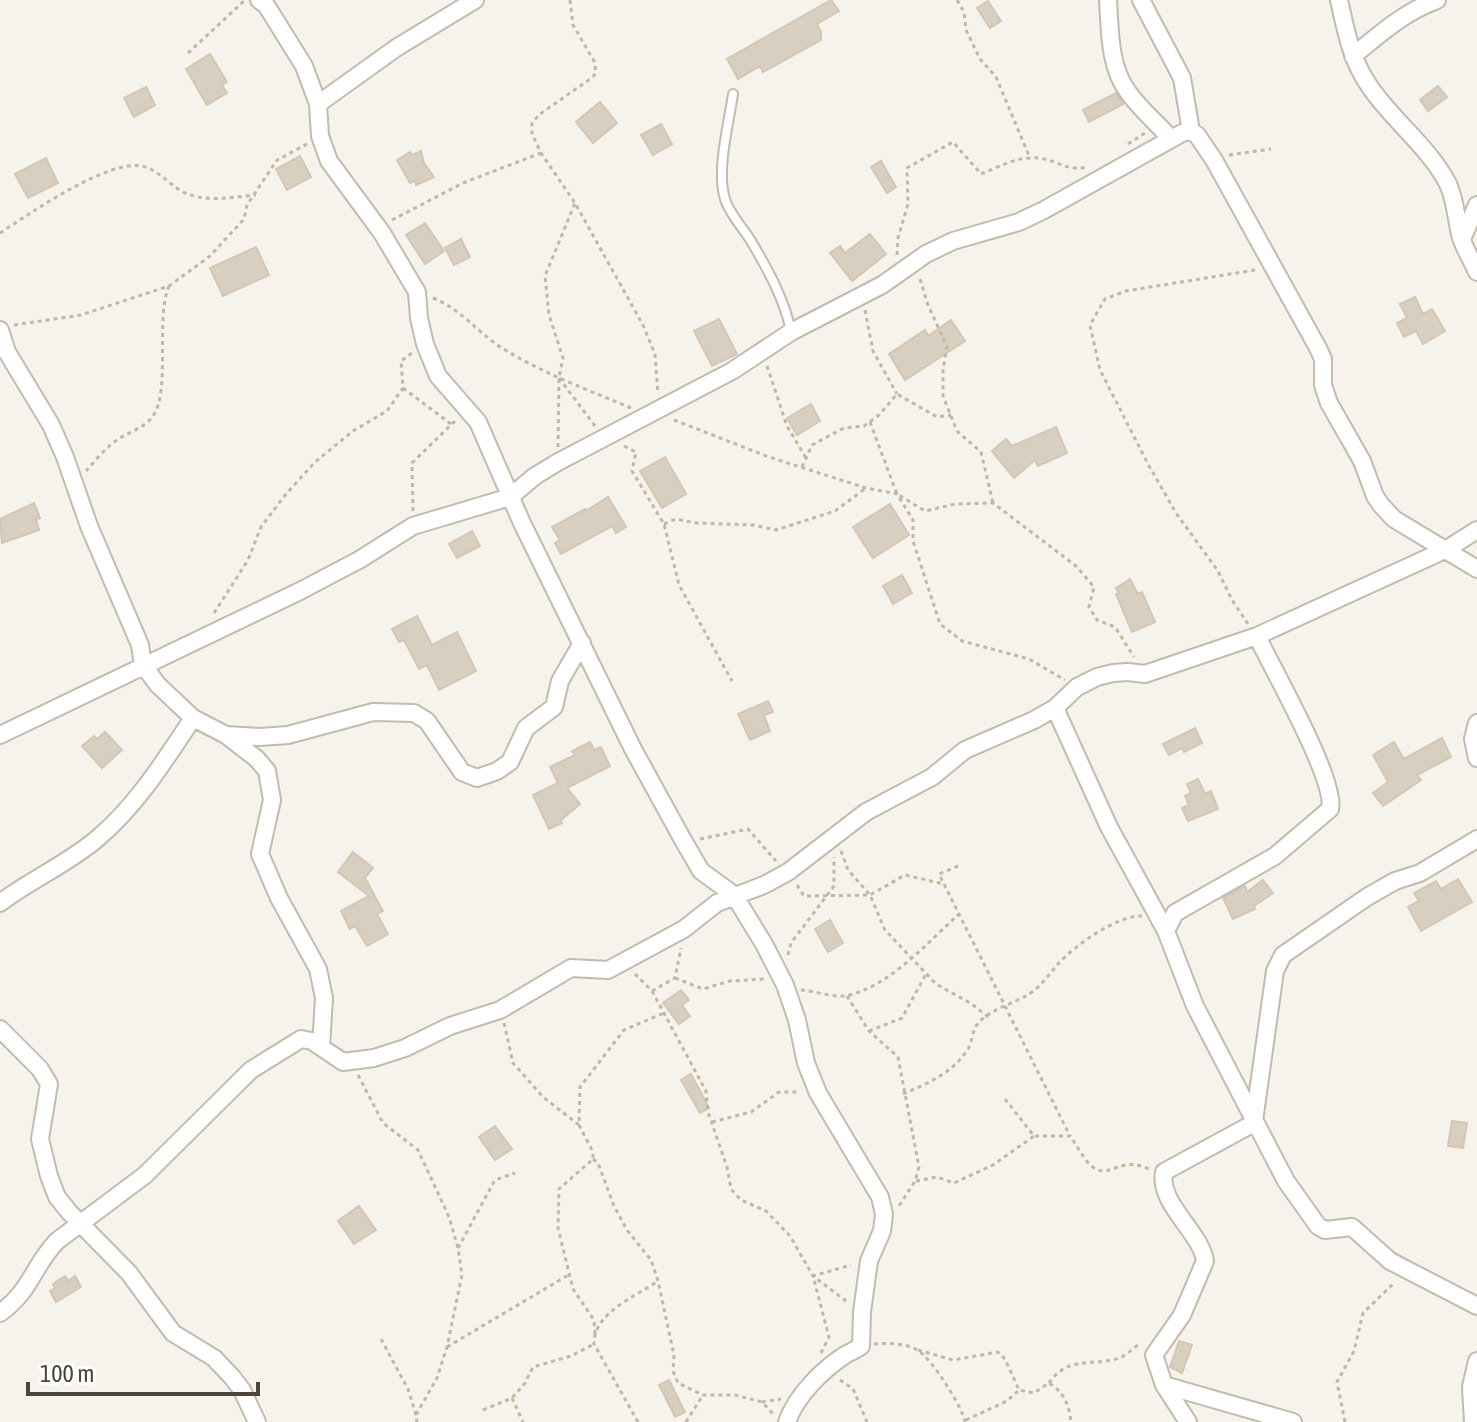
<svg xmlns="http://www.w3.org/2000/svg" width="1477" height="1422" font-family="'Asap Condensed',sans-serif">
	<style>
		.building { fill: #d8cfc1; stroke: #d3c7b4; stroke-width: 2 }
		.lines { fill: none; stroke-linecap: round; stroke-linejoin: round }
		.lane-casing { stroke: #c2bbae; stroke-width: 12 }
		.street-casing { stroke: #c2bbae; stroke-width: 20 }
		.path { stroke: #c4b79f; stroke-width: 3; stroke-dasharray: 4 4; stroke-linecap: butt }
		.lane { stroke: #fff; stroke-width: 8 }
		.street { stroke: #fff; stroke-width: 16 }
	</style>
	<rect width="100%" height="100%" fill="#f6f3ec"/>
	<!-- building -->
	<path class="building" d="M831,0l8,11 -22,13 4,8v8l-58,32 -3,-6 -22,13 -11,-20z
		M988,1l13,20 -11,7 -13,-20z
		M210,54l17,28 -5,3 5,8 -20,12 -21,-36z
		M1438,86l9,11 -19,14 -8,-11z
		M146,87l9,18 -21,12 -10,-19z
		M1116,93l7,11 -34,18 -6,-12z
		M600,102l17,21 -24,20 -17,-21z
		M661,124l11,20 -19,11 -12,-20z
		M421,151l3,12 10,14 -18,8 -1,-4 -5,2 -13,-23 13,-8 2,3z
		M300,156l11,21 -24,13 -11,-21z
		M46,158l12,25 -30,15 -13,-24z
		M881,161l15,26 -9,6 -16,-26z
		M425,223l19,28 -19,13 -19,-29z
		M870,234l16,20 -34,27 -22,-28 10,-7 5,7z
		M461,239l9,18 -16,8 -9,-17z
		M256,247l13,28 -46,21 -13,-28z
		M1415,297l8,17 9,-5 13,22 -22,13 -7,-13 -12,6 -7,-14 10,-5 -7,-14z
		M719,319l18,35 -25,12 -18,-35z
		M951,320l14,21 -60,39 -16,-26 36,-24 3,6z
		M811,404l9,17 -23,14 -10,-17z
		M1056,427l11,26 -29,13 -3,-6 -21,18 -22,-27 14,-12 6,7z
		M665,457l21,37 -24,14 -22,-37z
		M608,497l18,30 -10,6 -4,-7 -51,28 -6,-11 5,-3 -8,-13 33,-18 1,2z
		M34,503l6,15 -4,1 3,11 -37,13 -2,-24z
		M890,504l19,31 -36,23 -20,-31z
		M472,531l8,15 -23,12 -8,-14z
		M902,575l10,18 -19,11 -10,-18z
		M1130,579l8,15 4,-2 13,30 -23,10 -16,-38 3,-1 -3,-5z
		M417,616l15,29 25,-13 19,39 -37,19 -12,-25 -8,4 -15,-29 -5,2 -7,-13z
		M768,701l5,11 -9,3 6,16 -20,9 -12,-26z
		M1195,728l7,15 -18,9 -2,-4 -13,7 -6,-11z
		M105,732l17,18 -20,18 -20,-22 12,-10 3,3z
		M1442,738l9,19 -34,18 4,5 -38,26 -10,-13 15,-11 -15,-27 21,-13 10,17z
		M590,742l4,8 7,-3 9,19 -43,22 13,16 -19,16 1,3 -13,6 -16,-34 25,-12 -8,-16 25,-12 -3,-4z
		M1198,779l7,15 6,-3 7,18 -30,12 -6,-13 7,-3 -4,-9 6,-3 -4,-9z
		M353,852l20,16 -8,10 18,33 -6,3 11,20 -21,12 -12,-20 -5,3 -9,-18 28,-15 -31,-24z
		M1458,879l14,23 -51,29 -13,-24 11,-6 -5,-8 22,-12 5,8z
		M1263,880l10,13 -19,13 1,3 -22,10 -10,-21 22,-12 2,6z
		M830,920l13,23 -15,9 -13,-23z
		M681,990l8,10 -7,5 8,11 -11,8 -16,-21z
		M691,1074l18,34 -9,5 -19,-33z
		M1452,1121l15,2 -4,25 -15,-2z
		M495,1126l17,23 -17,11 -16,-23z
		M359,1206l17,24 -22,14 -16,-23z
		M65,1276l3,5 7,-5 6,11 -25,15 -6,-11 5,-3 -2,-4z
		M1179,1341l13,4 -10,28 -12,-6z
		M669,1380l16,32 -10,5 -16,-32z"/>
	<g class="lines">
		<defs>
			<path id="lane" d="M733,94c-4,29 -17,76 -8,105 4,14 18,29 26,42 16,27 34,59 40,91"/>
			<path id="street" d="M259,0l7,5 38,61 14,38 2,32 9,25 53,72 35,59 2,26 6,26 13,32 40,46 44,101 111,226 50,91 18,31 33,24 30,49 21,41 12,35 9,43 12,30 62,104 4,17 -2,17 -13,30 -7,51 -1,34c-5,4 -11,6 -16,9 -23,15 -49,41 -58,67
				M1108,0c2,30 1,67 20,92 12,17 29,31 43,47
				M1141,0l41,78 9,53 6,4 17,25 104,188 5,11v26l6,18 33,58 13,35 6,9 13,14 83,50
				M1339,0c7,31 12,60 31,87 23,34 59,60 78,97 8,17 8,36 13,54 4,11 11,23 16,34
				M1353,56c27,-22 51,-44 84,-56
				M318,104l78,-56 79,-48
				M1462,239l15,-34
				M0,330l7,22 44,73 14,32 24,69 51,119 3,20 15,20 35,33c-28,42 -56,87 -95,120 -30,26 -67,41 -98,65
				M1257,636c15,32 80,145 73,173l-55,47 -100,57 -9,18 29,75 91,175 32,45 7,4 27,-3 38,34 87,45
				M1055,708l54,119 57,104
				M193,718l33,17 34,2 28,-2 85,-23 41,1 13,8 35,51 15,6 20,-7 13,-9 16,-34 28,-21 6,-26 22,-38
				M1477,723l-4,16 4,19
				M0,735l300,-144 59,-31 54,-34 97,-29 25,-21 23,-14 174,-91 59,-39 91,-47 44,-31 27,-13 66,-19 25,-12 138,-77 9,-2
				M226,735l31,24 10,12 5,29 -12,54 19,44 39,71 6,29 -3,48
				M0,1029l40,40 9,15 -9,55 9,37 8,21 13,16 59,60 44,60 41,25 18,19 10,13 15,32
				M1254,1121l21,-150 8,-16 84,-58 28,-16 25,-8 57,-34
				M0,1313c32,-23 32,-46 57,-72l88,-66 106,-105 50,-31 11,2 31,21 31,-4 31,-10 45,-22 50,-16 71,-42 37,2 76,-41 33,-26 47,-18 24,-13 78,-60 66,-35 33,-27 69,-30 21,-12 22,-21 20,-10 16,-4 15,-1 17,2 112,-38 190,-87 30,-19
				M1164,1385l129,37
				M1188,1422l-24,-37 -10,-30 28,-40 23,-54c-4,-29 -47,-57 -41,-89l90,-49
				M1473,1422l-2,-35 6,-26"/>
		</defs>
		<!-- lane casing -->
		<use href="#lane" class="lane-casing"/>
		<!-- street casing -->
		<use href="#street" class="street-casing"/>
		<!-- path -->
		<path class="path" d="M570,0l3,25 21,36 2,11 -3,5 -53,37 -8,9v11l9,19 34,50 68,122 12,29 3,40
			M957,0l7,12 2,18 14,29 16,18 34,81
			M188,53l56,-52
			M1128,144l17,-11
			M1229,155l42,-6
			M392,220l71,-37 78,-30
			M0,233c29,-19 108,-74 142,-67 17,4 26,18 41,26 22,11 49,5 73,3
			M897,255l1,-17 10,-34 -1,-36 46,-26 28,32c20,-8 40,-20 63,-15 18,4 23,12 43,8
			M920,279l8,26 19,42 -4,23v26l14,35 24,21 12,51
			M433,298c28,11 45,35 69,50 40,25 86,42 129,60
			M865,310l8,41 24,43
			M14,325l67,-10 88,-29 41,-30 34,-37 3,-14 30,-45 30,-16
			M767,366l20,60 19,32
			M559,378l36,48
			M403,388l48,36
			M674,420l95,37 97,31 31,6 16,26v21l27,83 22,17 67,18 36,21
			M870,422l27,72 28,17 30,-7 38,-1 83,63 18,21 -5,20 8,13 18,7 19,30
			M624,446l12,6 -4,19 32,53 15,61 53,96
			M558,447l1,-69 4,-20 -14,-43 -4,-39 30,-73
			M802,467l10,-22 32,-17 20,-2 15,-11 18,-21 40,23 14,-2
			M86,471c9,-10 19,-23 31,-31 11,-8 28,-12 36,-24 18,-26 2,-96 16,-130
			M413,511l-1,-48 43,-42
			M664,524l12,-5 20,4 57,2 23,5 59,-19 31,-23
			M214,613l34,-53 13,-33 25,-33 29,-32 38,-31 34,-20 16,-23 -2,-27 11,-8
			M1248,624l-16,-24 -14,-29 -42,-58 -28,-49 -48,-94 -10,-45 15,-26 21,-8 129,-21
			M700,839l48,-10 28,32
			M841,851l7,19 22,25 15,35 51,54 36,20 16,13
			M958,866l-19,8 131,262
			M797,885l7,11 66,-1 35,-20 39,9
			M788,955l3,-12 43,-57v-29
			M635,974l17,17 54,100 2,21 19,55 4,22 10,11 25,11 24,25 23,40 33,25
			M675,978l28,11 27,-8 34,-2
			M801,990c14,1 36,9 49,5 43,-12 77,-52 109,-81
			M652,991l23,-13 6,-30
			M847,996l22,35 29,26 21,110 -4,14 -16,25
			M504,1023l9,40 30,34 36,28
			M869,1031l33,-13 24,-44
			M358,1075l25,48 35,27 31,67 9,31 4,27 -15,72 -10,31 -21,37 1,7
			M903,1094c25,-11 50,-21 65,-45 4,-6 4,-16 8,-23 11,-16 37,-22 53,-32 13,-8 19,-19 29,-30 17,-19 60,-49 84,-48
			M1005,1099l29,37h36c7,9 14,25 24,32 17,11 28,-14 56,2
			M712,1122l39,-10 28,-20h21
			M593,1159l5,4 16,43 13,24 24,30 7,21 16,74 -1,16 5,12 25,12h32l27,7 13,14
			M916,1181l21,-4 17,6 39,-18 41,-29
			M458,1248l37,-68 20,-7
			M595,1334l-1,-14 -21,-31 -15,-61 1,-39 34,-30v-7l-14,-27 1,-38 44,-57 40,-17
			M381,1339l27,50 8,26
			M874,1344c13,-1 32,-1 43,6 14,7 46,58 48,72
			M447,1347l123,-73
			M918,1350l35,10 45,-8 7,7 14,31 15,3 15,-10c15,9 20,22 22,39
			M821,1353l8,-16 -16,-61 38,-11
			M840,1380l13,9 14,33
			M1049,1383c19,-27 40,-17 67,-24 7,-1 15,-9 22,-14l2,2
			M512,1398l11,24
			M762,1402l19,-3
			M483,1410l29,-12 13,-15 8,-16 38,-11 23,-12
			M966,1420l41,-19 11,-10
			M638,1422l-44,-78c0,-32 41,-47 64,-63
			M686,1422l17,-27
			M1345,1422l-8,-40 17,-31 9,-38 32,-31"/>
		<!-- lane -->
		<use href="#lane" class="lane"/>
		<!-- street -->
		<use href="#street" class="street"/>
	</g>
	<!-- scale -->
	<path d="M28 1382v12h230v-12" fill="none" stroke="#4b4439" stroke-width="4"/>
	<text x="40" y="1382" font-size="24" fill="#4b4439" stroke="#ffffff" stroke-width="6" paint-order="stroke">100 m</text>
</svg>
